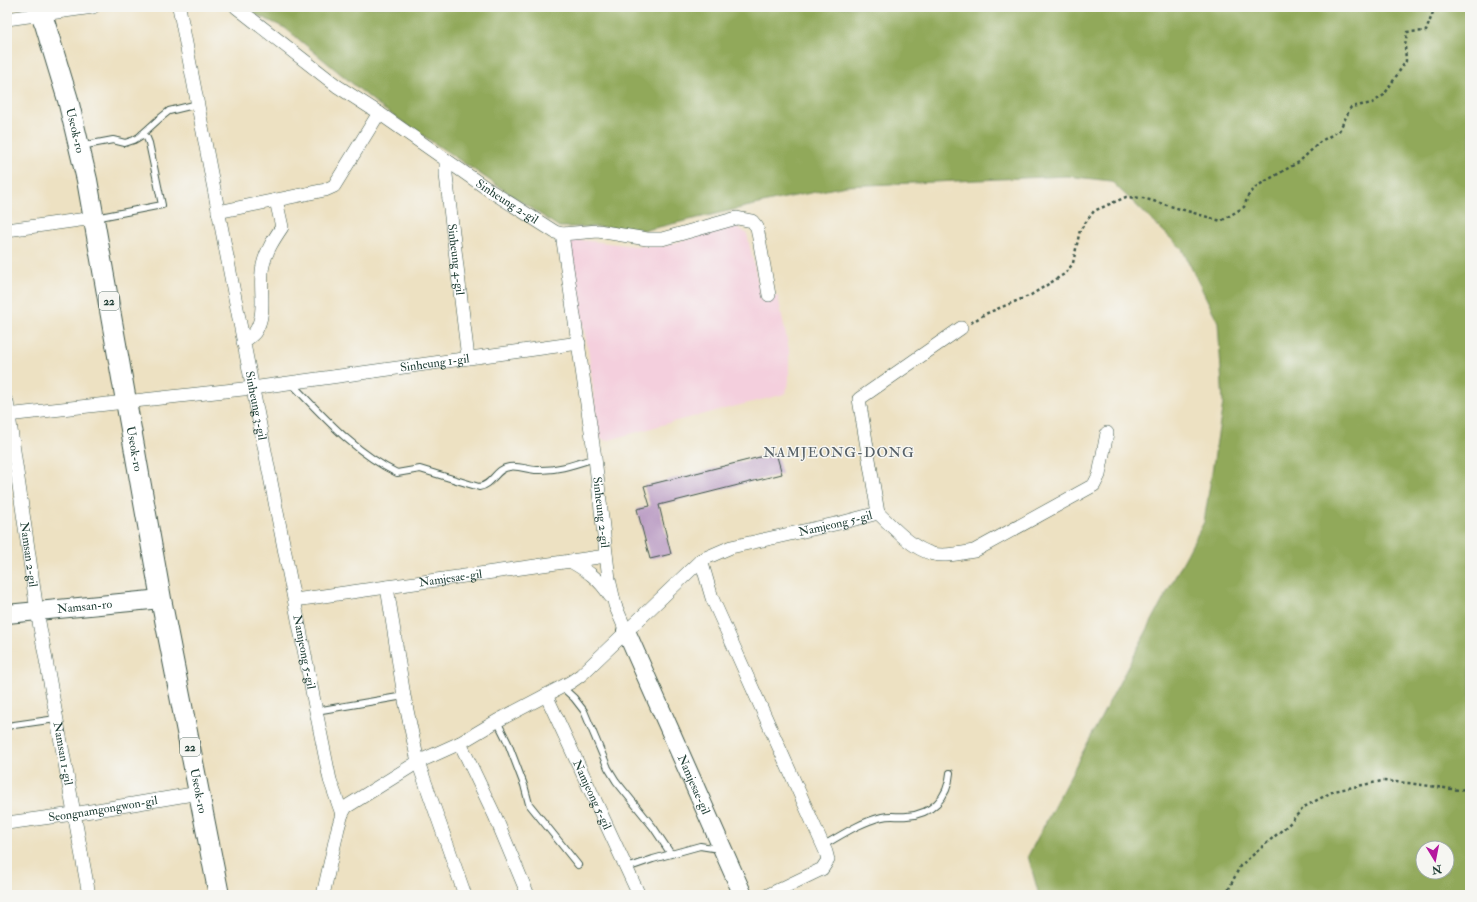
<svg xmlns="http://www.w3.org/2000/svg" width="1477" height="902" font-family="'IM FELL Double Pica',serif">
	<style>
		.built { fill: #f4cfdd }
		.forest { fill: #91a95a; stroke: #587347; fill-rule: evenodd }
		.building { fill: #bda0c6 }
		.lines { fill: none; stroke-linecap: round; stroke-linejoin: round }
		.lane-casing { stroke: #3e5649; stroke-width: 8 }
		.street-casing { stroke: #3e5649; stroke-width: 14 }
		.secondary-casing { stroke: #3e5649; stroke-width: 20 }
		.primary-casing { stroke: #3e5649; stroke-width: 22 }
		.path { stroke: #3e5649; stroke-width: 2.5; stroke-dasharray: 3 3; stroke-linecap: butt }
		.lane { stroke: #fff; stroke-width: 6 }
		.street { stroke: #fff; stroke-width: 13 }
		.secondary { stroke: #fff; stroke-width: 18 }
		.primary { stroke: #fff; stroke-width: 20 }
		.labels { text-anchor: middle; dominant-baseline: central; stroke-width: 3; stroke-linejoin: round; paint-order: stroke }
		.shield { fill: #f6f6f2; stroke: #60746d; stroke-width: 1 }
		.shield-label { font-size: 11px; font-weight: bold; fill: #1f3d34 }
		.street-label { font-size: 12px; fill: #1f3d34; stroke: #f6f6f2 }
		.quarter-label { font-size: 14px; letter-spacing: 1px; fill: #566067; stroke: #f6f6f2 }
	</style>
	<rect width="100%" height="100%" fill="#f6f6f2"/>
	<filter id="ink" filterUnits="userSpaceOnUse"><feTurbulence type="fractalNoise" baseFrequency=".025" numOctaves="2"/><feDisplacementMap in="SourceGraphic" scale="8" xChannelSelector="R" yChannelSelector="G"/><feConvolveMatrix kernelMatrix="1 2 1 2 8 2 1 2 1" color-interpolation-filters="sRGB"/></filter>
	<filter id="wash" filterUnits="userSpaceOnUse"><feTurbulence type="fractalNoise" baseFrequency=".012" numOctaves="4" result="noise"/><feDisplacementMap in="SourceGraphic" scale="16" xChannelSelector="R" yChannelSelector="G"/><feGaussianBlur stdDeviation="0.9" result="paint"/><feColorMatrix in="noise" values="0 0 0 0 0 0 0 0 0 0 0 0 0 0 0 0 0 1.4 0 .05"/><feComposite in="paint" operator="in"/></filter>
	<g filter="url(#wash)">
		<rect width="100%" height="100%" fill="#ede1c2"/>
		<!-- built -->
		<path class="built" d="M735,225l12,9 15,66 16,-4 11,54v32l-4,12 -109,27 -70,20 -7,-4 -11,-88 -20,-99 4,-10h9l54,6h29z"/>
		<!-- forest -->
		<path class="forest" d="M240,7h1230v888h-431l-11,-39 176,-334 19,-119 -5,-81 -36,-73 -71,-68 -44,-5 -221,10 -66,13 -134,31 -42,-3h-45l-177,-119 -97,-80zM1423,848h24v24h-24z"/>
		<g id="blocks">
			<!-- building -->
			<path class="building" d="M776,453l6,21 -123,31 12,49 -21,5 -13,-50 13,-3 -6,-20z"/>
		</g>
	</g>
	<g filter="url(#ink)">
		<use href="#blocks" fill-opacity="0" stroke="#3e5649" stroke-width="1"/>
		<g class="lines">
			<defs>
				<path id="lane" d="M81,146l32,-6 12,3 9,-3 5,-3 20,-18 10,-8 29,-7
					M95,218l67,-13 -13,-62 -2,-5 -5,-4
					M291,383c32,33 64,70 106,90l23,-4 59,18c14,-2 16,-18 30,-20 9,-2 19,3 28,3 20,1 39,-6 58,-12
					M562,687l12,11 10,13 24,57 8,13 37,46 18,27
					M316,711l88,-15
					M497,721l11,22 16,42 5,19 49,61
					M7,726l49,-7
					M824,845c19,-11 37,-23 58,-28 8,-2 17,0 25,-1 25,-2 41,-18 43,-43
					M627,868l26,-9 47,-13 19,3"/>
				<g id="street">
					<path id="s1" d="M179,7l56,291 81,413 14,69 12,34"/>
					<path id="s2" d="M236,7l101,79 42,27 110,77 66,42 7,2 36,-3 49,8h15l75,-21 15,3 5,6 12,68"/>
					<path d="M7,19l86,-12"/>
					<path id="s3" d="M446,160v15l22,183"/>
					<path d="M218,212l107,-22 9,-4 45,-73"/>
					<path d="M7,230l87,-12"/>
					<path id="s4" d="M562,234l33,224 14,121 6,26 11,26"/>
					<path d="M243,342c4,-3 9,-6 12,-10 13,-20 3,-45 8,-67 3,-14 11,-26 19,-38l-6,-27"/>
					<path id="s5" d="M7,402l30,209 52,284"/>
					<path id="s6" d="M7,415l245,-27 327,-45"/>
					<path d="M878,513c16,15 33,35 55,41 13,3 28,-1 41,-3l120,-66 5,-10 8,-42"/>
					<path d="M701,560l11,38 114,254 2,8 -6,9 -54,26"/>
					<path d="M570,561c16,9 30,18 40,35"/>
					<path d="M387,587l17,109 14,66 47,133"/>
					<path id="s7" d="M295,600l311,-44"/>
					<path id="s8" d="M546,695l93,200"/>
					<path d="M460,743l35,73 33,79"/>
					<path id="s9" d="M7,823l66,-9 126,-21"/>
					<path id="s10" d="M323,895l15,-67 4,-14 4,-7 72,-45 42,-19 37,-22 74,-39 10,-7 120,-115 30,-13 113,-25 34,-9 -19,-114 102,-71"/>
				</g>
				<g id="secondary">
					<path id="s11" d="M7,614l154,-15"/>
					<path id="s12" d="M626,631l117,264"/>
				</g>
				<g id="primary">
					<path id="s13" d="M38,7l7,17 23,76 19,80 74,419 58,296"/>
				</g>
			</defs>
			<!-- lane casing -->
			<use href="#lane" class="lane-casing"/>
			<!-- street casing -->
			<use href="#street" class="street-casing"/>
			<!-- secondary casing -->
			<use href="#secondary" class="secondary-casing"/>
			<!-- primary casing -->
			<use href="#primary" class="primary-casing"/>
			<!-- path -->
			<path class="path" d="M971,323l14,-9 46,-19 35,-22 7,-10 7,-33 14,-19 32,-14 17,1 78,23 23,-14 4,-11 9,-10 42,-24 22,-21 18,-10 12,-24 21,-4 12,-8 22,-34 -1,-15 2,-14 19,-1 9,-24
				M1226,895l14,-29 49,-42 15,-17 30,-16 48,-10 26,2 51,7 11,-2"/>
			<!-- lane -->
			<use href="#lane" class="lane"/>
			<!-- street -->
			<use href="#street" class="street"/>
			<!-- secondary -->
			<use href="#secondary" class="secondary"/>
			<!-- primary -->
			<use href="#primary" class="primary"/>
		</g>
	</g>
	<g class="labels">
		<!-- shield labels -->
		<g class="shield">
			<rect x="99" y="292" width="20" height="18" rx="3"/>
			<rect x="180" y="738" width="20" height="18" rx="3"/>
		</g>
		<g class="shield-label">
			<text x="109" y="301">22</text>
			<text x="190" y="747">22</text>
		</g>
		<!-- street labels -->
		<g class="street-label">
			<text stroke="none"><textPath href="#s13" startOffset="129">Useok-ro</textPath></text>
			<text stroke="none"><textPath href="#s2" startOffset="334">Sinheung 2-gil</textPath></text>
			<text stroke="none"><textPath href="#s3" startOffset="100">Sinheung 4-gil</textPath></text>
			<text stroke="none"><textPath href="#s6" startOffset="431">Sinheung 1-gil</textPath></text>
			<text stroke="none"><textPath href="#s1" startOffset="406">Sinheung 3-gil</textPath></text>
			<text stroke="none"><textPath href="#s13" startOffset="453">Useok-ro</textPath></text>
			<text stroke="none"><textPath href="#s4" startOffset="281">Sinheung 2-gil</textPath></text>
			<text stroke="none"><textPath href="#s10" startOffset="667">Namjeong 5-gil</textPath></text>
			<text stroke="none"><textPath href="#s5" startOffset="154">Namsan 2-gil</textPath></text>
			<text stroke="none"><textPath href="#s7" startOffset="157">Namjesae-gil</textPath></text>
			<text stroke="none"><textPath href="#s11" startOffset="78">Namsan-ro</textPath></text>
			<text stroke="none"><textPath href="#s1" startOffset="657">Namjeong 5-gil</textPath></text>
			<text stroke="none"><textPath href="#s5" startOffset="356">Namsan 1-gil</textPath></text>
			<text stroke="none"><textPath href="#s12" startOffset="168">Namjesae-gil</textPath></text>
			<text stroke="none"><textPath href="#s13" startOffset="801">Useok-ro</textPath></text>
			<text stroke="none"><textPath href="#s8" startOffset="110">Namjeong 5-gil</textPath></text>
			<text stroke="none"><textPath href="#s9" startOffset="97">Seongnamgongwon-gil</textPath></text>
		</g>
		<!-- quarter labels -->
		<g class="quarter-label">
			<text x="839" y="452">NAMJEONG-DONG</text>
		</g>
	</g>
	<!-- margin -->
	<rect width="1477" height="902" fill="none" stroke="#f6f6f2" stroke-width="24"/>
	<!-- north arrow -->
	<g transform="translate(1435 860) rotate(170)"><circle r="19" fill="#f6f6f2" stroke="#a0aca6"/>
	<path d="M0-3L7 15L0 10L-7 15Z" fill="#b5179e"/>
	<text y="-6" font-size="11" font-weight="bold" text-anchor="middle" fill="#1f3d34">N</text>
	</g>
</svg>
